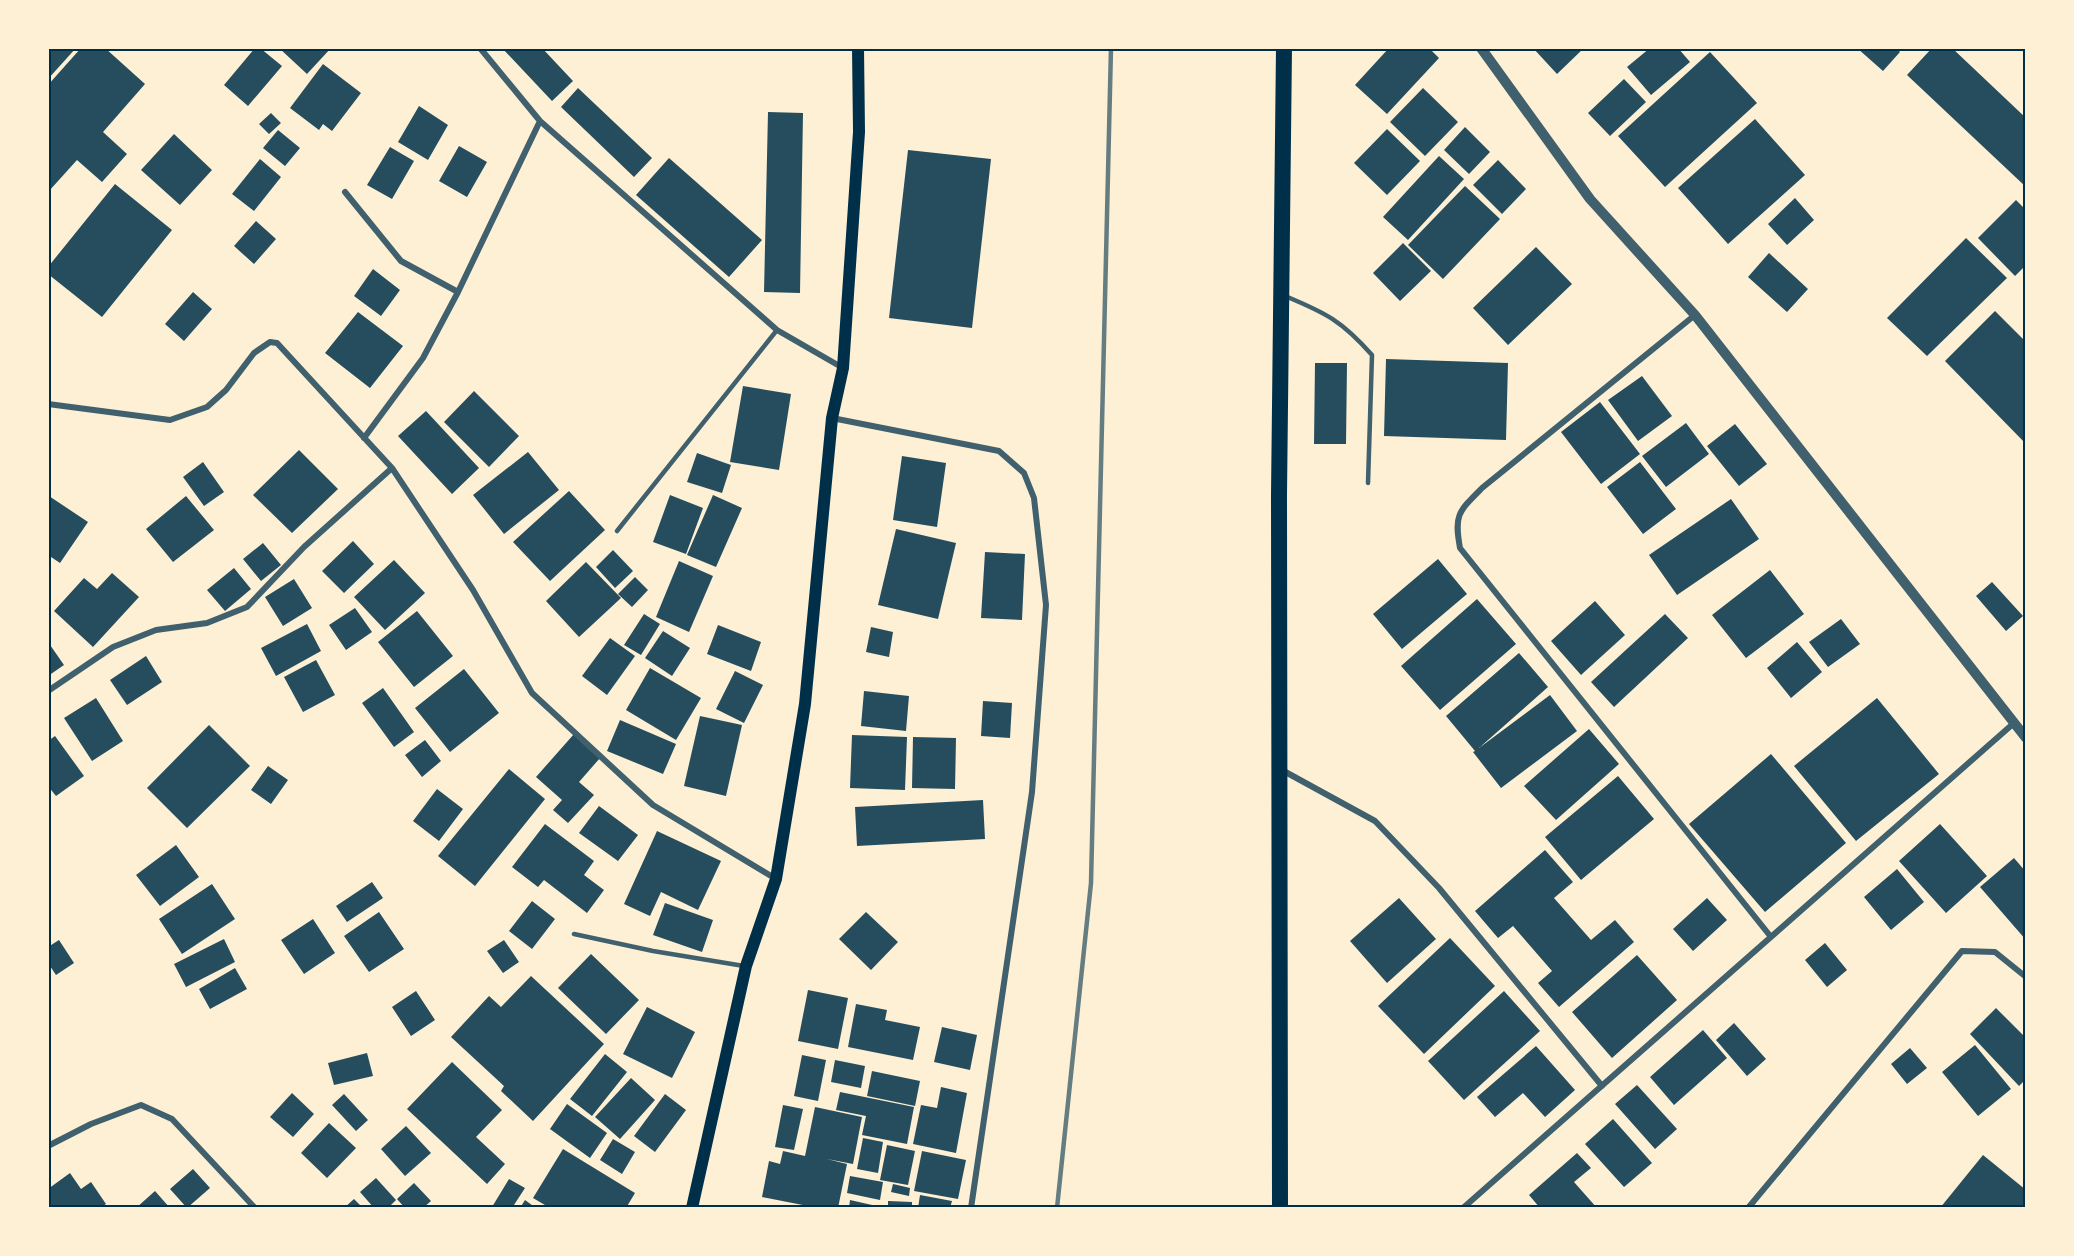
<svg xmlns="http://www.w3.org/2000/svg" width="2074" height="1256" font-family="Poppins,sans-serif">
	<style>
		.building { fill: #264d5e }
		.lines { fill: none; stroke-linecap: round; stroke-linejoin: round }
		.service { stroke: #3f606c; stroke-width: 4.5 }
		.minor { stroke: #3f606c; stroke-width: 6 }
		.tertiary { stroke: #3f606c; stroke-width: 10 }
		.secondary { stroke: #003049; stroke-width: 12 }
		.trunk { stroke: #003049; stroke-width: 16 }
		.rail { stroke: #657d81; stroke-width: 4.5 }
		.neatline { fill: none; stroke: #003049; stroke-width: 2 }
	</style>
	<rect width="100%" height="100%" fill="#fdf0d5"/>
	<!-- building -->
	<path class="building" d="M48,48h28l-28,31z
		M81,48h24l40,36 -42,48 24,22 -25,28 -25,-22 -28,31 -1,-106z
		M255,48h5l22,18 -34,40 -24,-21z
		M279,48h52l-24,26z
		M502,48h40l31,33 -21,20z
		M1389,48h40l10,10 -52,56 -32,-29z
		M1533,48h51l-27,26z
		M1650,48h28l12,14 -39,33 -24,-28z
		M1857,48h39l4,4 -17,19z
		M1932,48h20l74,70v69l-119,-112z
		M1710,52l47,51 -92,84 -47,-51z
		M323,64l38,29 -29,38 -9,-7 -4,6 -29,-22z
		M1624,79l22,23 -36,34 -22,-23z
		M578,88l74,70 -18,19 -73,-70z
		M1423,88l35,34 -33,34 -35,-34z
		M419,106l29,19 -20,35 -30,-18z
		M768,112l35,1 -3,180 -36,-1z
		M271,113l10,10 -12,11 -10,-10z
		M1755,119l50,56 -77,69 -50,-56z
		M1465,127l25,25 -21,22 -25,-24z
		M1387,129l33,32 -33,34 -33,-32z
		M278,130l22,18 -15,18 -22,-18z
		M174,134l38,36 -32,35 -39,-35z
		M459,146l28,16 -20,35 -28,-16z
		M390,147l24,14 -22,38 -25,-14z
		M908,150l83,9 -19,169 -83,-10z
		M1439,156l25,23 -56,61 -25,-23z
		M669,158l93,82 -33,37 -93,-82z
		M260,159l21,18 -27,34 -22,-17z
		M1498,160l28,29 -24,25 -29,-29z
		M115,184l57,46 -70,87 -54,-43v-7z
		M1465,186l35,33 -57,60 -35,-34z
		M1795,198l19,22 -27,25 -19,-21z
		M2016,200l10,10v55l-11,11 -37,-38z
		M256,221l20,18 -22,25 -20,-18z
		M1966,238l41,40 -80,78 -40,-38z
		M1403,243l28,28 -31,30 -27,-28z
		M1536,247l36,37 -64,61 -35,-37z
		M1769,253l39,36 -21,23 -39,-35z
		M373,269l27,21 -19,26 -27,-20z
		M193,292l19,17 -28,32 -19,-17z
		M1995,311l31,31v102l-81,-83z
		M358,312l45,34 -33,42 -45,-35z
		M1386,359l122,4 -2,77 -122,-4z
		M1315,363h32l-1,81h-32z
		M1642,376l30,40 -34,25 -30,-41z
		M743,386l48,8 -12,76 -49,-8z
		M474,391l45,45 -30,31 -45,-45z
		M1600,402l40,52 -39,30 -40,-52z
		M426,411l53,57 -27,26 -54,-58z
		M1686,423l23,31 -43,33 -24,-31z
		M1735,424l32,40 -28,22 -32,-40z
		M299,450l39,39 -46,44 -39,-38z
		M528,452l31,38 -55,44 -31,-39z
		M697,453l34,12 -9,28 -35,-11z
		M902,456l44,7 -9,64 -44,-7z
		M203,462l21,30 -20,14 -21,-29z
		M1640,462l36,47 -33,25 -36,-47z
		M569,491l36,39 -55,51 -37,-39z
		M670,495l33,13 -17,46 -33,-12z
		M713,495l29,13 -26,59 -29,-12z
		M49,496l39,26 -28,41 -12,-8z
		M186,496l28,34 -41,32 -27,-33z
		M1731,499l28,40 -82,56 -28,-40z
		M896,529l60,14 -18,76 -60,-14z
		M353,541l21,23 -30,29 -22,-22z
		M263,543l18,22 -20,16 -18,-22z
		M613,550l20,21 -18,17 -19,-21z
		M985,552l40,2 -3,66 -41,-2z
		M1438,559l29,35 -65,55 -29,-35z
		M394,560l31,33 -40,37 -31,-33z
		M679,561l34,15 -24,56 -33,-15z
		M586,562l35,36 -42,39 -33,-36z
		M234,568l17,21 -26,22 -18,-21z
		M1770,570l34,44 -58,44 -34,-43z
		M112,573l27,24 -46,50 -39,-36 30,-33 13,11z
		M635,577l13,13 -16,17 -14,-13z
		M294,579l18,29 -29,18 -18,-29z
		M1992,582l31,34 -17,15 -30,-35z
		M1477,599l39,45 -76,66 -39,-44z
		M1595,601l30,34 -44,40 -30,-34z
		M355,608l17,24 -26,18 -17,-25z
		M417,611l36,45 -39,31 -36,-45z
		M644,614l16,10 -19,31 -17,-10z
		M1665,614l23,24 -74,69 -23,-25z
		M1841,619l19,25 -32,23 -19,-25z
		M307,624l14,27 -45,25 -15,-28z
		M718,625l43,17 -10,29 -44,-17z
		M871,627l22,5 -4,25 -23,-5z
		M663,631l27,17 -18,28 -27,-18z
		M610,638l25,18 -28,39 -25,-19z
		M48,642l16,23 -16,11z
		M1797,642l25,30 -31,26 -24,-30z
		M1519,653l29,34 -69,61 71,-53 27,36 -76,57 -28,-36 2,-1 -29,-35z
		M146,656l16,26 -35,23 -17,-25z
		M316,660l19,35 -32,17 -19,-35z
		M650,668l51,30 -25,42 -50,-30z
		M464,669l35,44 -49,39 -35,-44z
		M735,671l28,14 -19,38 -28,-14z
		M383,688l31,44 -20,15 -32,-44z
		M864,691l45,5 -3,35 -45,-5z
		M96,698l27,43 -31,20 -28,-43z
		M1877,698l62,76 -83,67 -62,-75z
		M983,701l29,2 -2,35 -29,-2z
		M700,716l42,9 -16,71 -42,-10z
		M620,720l56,24 -13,30 -56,-23z
		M209,725l41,41 -63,62 -40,-40z
		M1589,729l30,35 -63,56 -32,-34z
		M574,734l26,24 -21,24 15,13 -26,28 -15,-13 9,-10 -26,-23z
		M852,735l55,2 -2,53 -55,-2z
		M55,736l29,40 -28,20 -8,-10v-45z
		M913,737l43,1 -1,51 -43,-1z
		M425,740l16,21 -19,16 -17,-22z
		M1771,754l75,89 -81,69 -76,-88z
		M268,766l20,14 -17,24 -20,-14z
		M509,769l36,30 -70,87 -37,-30z
		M1618,776l36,43 -73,61 -36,-43z
		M437,789l26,20 -24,32 -26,-20z
		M983,800l2,39 -128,7 -2,-39z
		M599,806l39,29 -20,26 -39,-28z
		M545,824l49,37 -10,14 20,15 -17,23 -43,-33 -6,7 -26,-20z
		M1940,824l47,52 -41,37 -47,-52z
		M657,831l64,30 -23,49 -37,-18 -11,24 -26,-12z
		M176,845l23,32 -39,29 -24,-31z
		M1545,850l28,32 -19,16 37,42 24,-20 19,22 -75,65 -21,-24 14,-12 -39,-45 -15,12 -23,-27z
		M2014,858l12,14v68l-46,-53z
		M1897,869l27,33 -33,28 -27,-33z
		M372,882l11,16 -36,24 -11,-16z
		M212,884l23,35 -53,35 -23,-35z
		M1399,898l37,41 -49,44 -37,-42z
		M1707,898l20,22 -34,31 -20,-22z
		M532,901l23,18 -23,30 -23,-18z
		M665,903l48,17 -11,32 -49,-17z
		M379,912l25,37 -35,23 -25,-36z
		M866,912l32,30 -27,28 -32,-31z
		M313,919l22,34 -31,21 -23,-34z
		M1450,938l45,48 -71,68 -46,-48z
		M224,939l11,23 -49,25 -12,-23z
		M59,940l15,23 -18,12 -8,-12v-16z
		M504,940l15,22 -16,11 -16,-22z
		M1825,943l22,27 -20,17 -22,-27z
		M591,954l48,46 -33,34 -48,-46z
		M1637,955l40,45 -65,58 -40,-46z
		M235,968l12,21 -37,20 -11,-20z
		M531,976l73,68 -71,77 -32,-30 3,-5 -53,-49 38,-41 12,11z
		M808,990l40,8 -10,51 -40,-8z
		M416,991l19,29 -24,16 -19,-29z
		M1504,991l36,40 -76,69 -36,-39z
		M856,1004l31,6 -2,10 35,7 -7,33 -65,-13z
		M647,1007l48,25 -23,46 -49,-24z
		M1996,1008l30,30v41l-7,7 -49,-52z
		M1734,1023l32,36 -19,17 -31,-36z
		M942,1027l35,8 -7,35 -36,-8z
		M1703,1030l24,28 -53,47 -24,-28z
		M1975,1045l36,44 -33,27 -36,-44z
		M1536,1046l39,44 -30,27 -22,-24 -28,24 -18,-20z
		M1910,1048l17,20 -20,16 -16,-20z
		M367,1053l6,23 -39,9 -6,-22z
		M605,1054l22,18 -35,44 -22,-17z
		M802,1055l24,5 -8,41 -24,-5z
		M835,1060l30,6 -4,22 -30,-6z
		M452,1062l50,48 -26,27 29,27 -18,20 -80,-75z
		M872,1071l48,10 -5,25 -48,-10z
		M631,1078l24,22 -35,39 -25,-22z
		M1637,1085l40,44 -22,20 -40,-45z
		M941,1087l26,6 -11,60 -43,-9 8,-39 16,3z
		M840,1092l74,15 -7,37 -45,-9 4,-19 -30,-6z
		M292,1093l22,21 -21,23 -23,-20z
		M344,1094l24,26 -12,11 -24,-26z
		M665,1094l21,16 -31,42 -21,-16z
		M567,1104l40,29 -17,25 -40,-29z
		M783,1105l20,4 -9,41 -19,-3z
		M815,1107l47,10 -9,47 -26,-5 20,5 -9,44h-20l-56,-11 7,-36 11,3 3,-13 22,5z
		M1613,1119l39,44 -28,24 -39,-43z
		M329,1123l27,25 -29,30 -26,-25z
		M406,1126l25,27 -26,23 -24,-27z
		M863,1138l20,4 -5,31 -21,-4z
		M613,1139l22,13 -13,22 -22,-14z
		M887,1145l28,6 -7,34 -28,-5z
		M563,1149l72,44 -9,15h-76l-17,-10z
		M922,1151l44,9 -8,39 -44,-8z
		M1577,1153l14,15 -17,14 23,26h-57l-11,-13z
		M1983,1155l43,35v18h-86z
		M193,1169l17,19 -23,20 -17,-19z
		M70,1173l11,16 10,-7 15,22 -6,4h-52v-19z
		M850,1176l33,6 -3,18 -33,-7z
		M376,1178l20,22 -8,8h-14l-14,-16z
		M509,1179l16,9 -13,20h-19l-1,-1z
		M414,1183l17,18 -8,7h-18l-8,-9z
		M893,1184l17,4 -1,8 -18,-4z
		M155,1191l15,17h-34z
		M920,1195l32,6 -2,7h-32z
		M354,1199l9,9h-19z
		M525,1200l11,8h-16z
		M850,1200l31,7v1h-32z
		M888,1201l24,1v6h-24z"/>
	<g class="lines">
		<!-- service -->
		<path class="service" d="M1285,296c41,17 57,25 87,59l-4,128
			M617,531l160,-201
			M574,934l79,17 91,15"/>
		<!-- minor -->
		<path class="minor" d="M480,48l60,73 237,209 66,38
			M345,192l56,69 57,31
			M1695,315l-213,173c-24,24 -28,27 -22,60l311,389
			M48,404l122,16 37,-13 19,-17 28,-37 16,-11 7,1 115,125 81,122 59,103 121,112 123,74
			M832,418l167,33 25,22 10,25 12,107 -14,187 -61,416
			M364,438l59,-80 35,-66 82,-171
			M48,691l65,-44 43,-17 51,-7 40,-16 57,-60 88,-79
			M1280,769l95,52 64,67 163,198
			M48,1146l43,-22 50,-19 31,14 83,89
			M1463,1208l551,-485
			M1748,1208l214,-257 33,1 31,25"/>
		<!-- tertiary -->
		<path class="tertiary" d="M1481,48l109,151 105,116 331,423"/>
		<!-- secondary -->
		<path class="secondary" d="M692,1208l54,-242 30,-87 29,-175 27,-286 11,-50 16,-236 -1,-84"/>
		<!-- trunk -->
		<path class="trunk" d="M1280,1208l-1,-713 5,-447"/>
		<!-- rail -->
		<path class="rail" d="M1057,1208l34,-325 20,-835"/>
	</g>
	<!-- border -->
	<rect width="2074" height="1256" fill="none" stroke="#fdf0d5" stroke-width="99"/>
	<rect x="50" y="50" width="1974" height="1156" class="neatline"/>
</svg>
